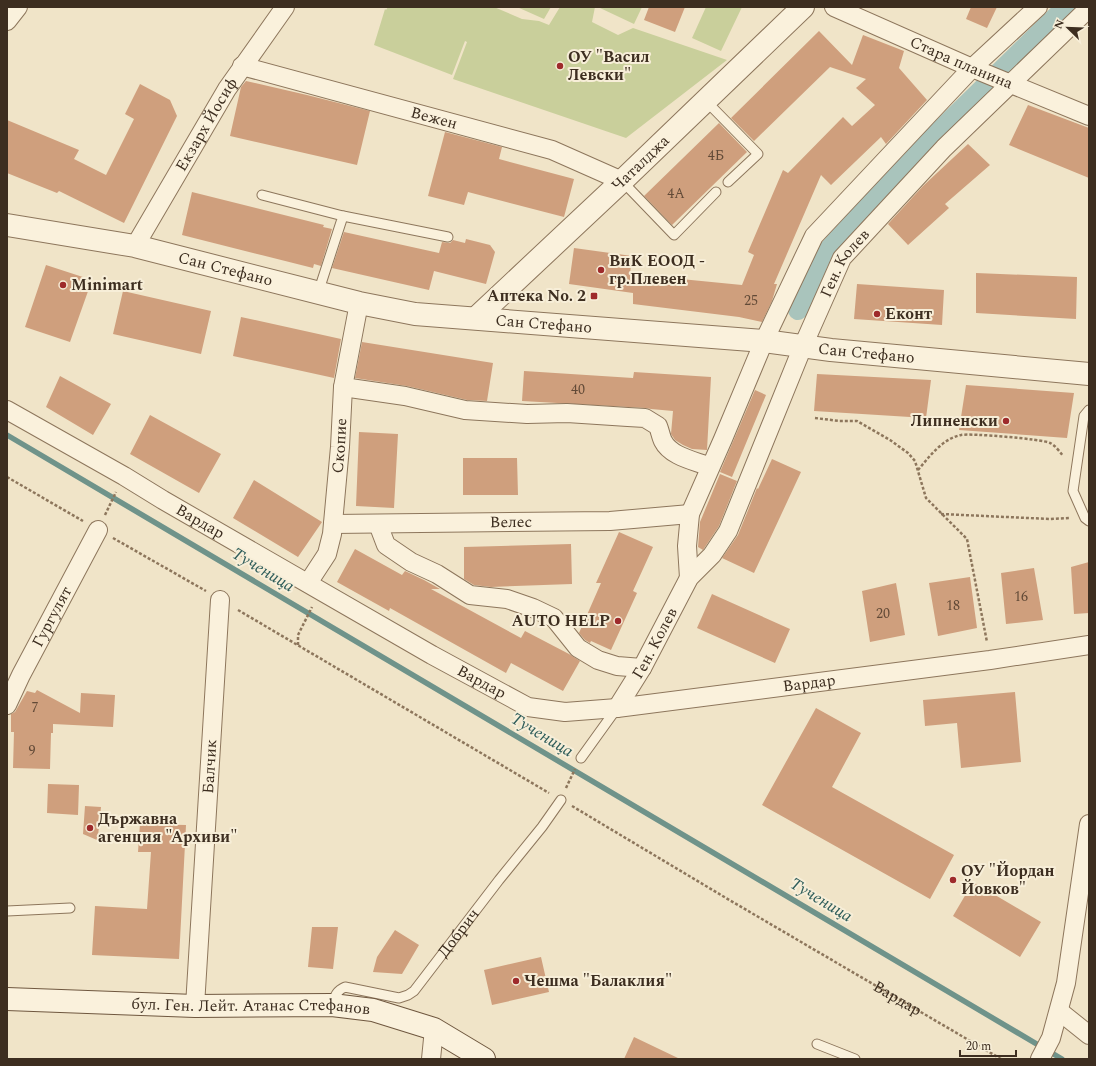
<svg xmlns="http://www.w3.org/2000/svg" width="1096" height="1066" font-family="Spectral,serif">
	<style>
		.green { fill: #c9cf9b }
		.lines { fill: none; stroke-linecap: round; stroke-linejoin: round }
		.stream { stroke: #6f938a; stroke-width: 5.5 }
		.canal { stroke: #a9c4bc; stroke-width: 20 }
		.building { fill: #cf9f7d }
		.service-casing { stroke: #8d765c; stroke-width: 11 }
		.minor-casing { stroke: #8d765c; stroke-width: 20 }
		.tertiary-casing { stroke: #8d765c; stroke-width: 24 }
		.secondary-casing { stroke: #6f573f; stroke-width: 24 }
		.path { stroke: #8d765c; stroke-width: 2.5; stroke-dasharray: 3 2; stroke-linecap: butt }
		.service { stroke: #faf1dc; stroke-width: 9 }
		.minor { stroke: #faf1dc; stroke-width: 18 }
		.tertiary { stroke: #faf1dc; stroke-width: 22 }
		.secondary { stroke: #faf1dc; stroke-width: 22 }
		.poi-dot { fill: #9e2a2b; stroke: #f7eed8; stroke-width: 1.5 }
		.labels { text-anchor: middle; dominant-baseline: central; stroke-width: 4; stroke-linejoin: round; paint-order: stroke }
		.number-label { font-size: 14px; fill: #624a37 }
		.poi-label { font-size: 16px; font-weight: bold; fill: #3d2e20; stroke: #f7eed8; text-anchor: start }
		.street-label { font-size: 16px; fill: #3d2e20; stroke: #f7eed8 }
		.water-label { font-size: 17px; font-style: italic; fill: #2f5d5a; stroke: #f7eed8 }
	</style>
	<rect width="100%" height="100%" fill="#f0e4c8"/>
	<!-- green -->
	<path class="green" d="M388,7h106l28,12 17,2 10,4 11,-18h35l-3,15 26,13 15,-7 94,32 -101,78 -173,-59 14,-37 -2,-1 -13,34 -78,-30 11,-36 1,1z
		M517,7h34l-7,12z
		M601,7h41l-8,17 -34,-16z
		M706,7h36l-21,44 -29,-13z"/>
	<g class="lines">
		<!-- stream -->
		<path class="stream" d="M7,435l1055,624"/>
		<!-- canal -->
		<path class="canal" d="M798,310l22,-51 91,-100 155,-152"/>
	</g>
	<!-- building -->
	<path class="building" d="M649,7h36l-10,25 -31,-12z
		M971,7h26l-10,21 -21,-9z
		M819,31l33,34 11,-30 41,16 -5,17 28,32 -41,44 -5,-7 -50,48 -10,-10 -47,109h3l-5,17 -10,21 -23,-5 -106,-13v-11l-64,-9 5,-36 58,8 -2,18 112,11 12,-30 -6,-3 35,-82 5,3 55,-56 9,9 23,-21 -19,-17 10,-9 -36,-12 -76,74 -23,-23z
		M246,81l61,14 63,16 -13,54 -127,-29 11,-49z
		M140,84l30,16 7,16 -53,107 -65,-32 -2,2 -50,-20v-53l72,30 -5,9 32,16 28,-56 -9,-5z
		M1028,105l61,23v50l-80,-33z
		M719,123l28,29 -75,73 -28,-29z
		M445,132l57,15 -3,12 75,20 -10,38 -96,-25 -4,13 -36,-9z
		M968,144l22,21 -45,39 4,4 -41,37 -20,-21 35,-38z
		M192,192l132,33 -1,2 9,2 -11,37 -7,-2 -1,4 -131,-33z
		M344,232l95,21 3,-11 8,1 3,-3 12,3 1,-4 24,6 5,7 -9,32 -52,-13 -5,19 -97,-22z
		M46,265l46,15 -22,62 -45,-15z
		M976,273l101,4 -1,42 -100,-6z
		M857,284l87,6 -2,35 -88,-6z
		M123,291l88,20 -10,43 -88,-20z
		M241,317l100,22 -7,39 -101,-22z
		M362,342l131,21 -6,38 -20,-1 -60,-14 -52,-8z
		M524,371l109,7 1,-6 77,5 -4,73 -15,-1 -9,-4 -8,-5 -4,-6 2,-23 -22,-2 -5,-1 -124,-7z
		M817,374l114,6 -5,38 -112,-7z
		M60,376l51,28 -18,31 -47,-28z
		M966,385l108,8 -7,45 -108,-8z
		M755,390l11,5 -34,82 -12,-5z
		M150,415l71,39 -22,39 -69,-39z
		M359,432l39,2 -4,74 -38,-2z
		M463,458h54l1,37h-55z
		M772,459l29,13 -47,101 -32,-15 16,-23 19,-47 1,1z
		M720,474l17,7 -18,45 -16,24 -5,-3 2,-25z
		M254,480l68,42 -24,35 -65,-39z
		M619,532l34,15 -20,44 4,2 -26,57 -20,-9 -1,2 -5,-3 -6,-7 22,-50h-5z
		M571,544l1,40 -81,3 -17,-2 -10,-6v-32z
		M355,549l47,26 3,-4 19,9 16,9h-9l90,49 4,-7 44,23 11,7 -17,30 -52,-28 -5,10 -116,-65 -1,3 -52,-29z
		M1089,562v51l-15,1 -3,-47z
		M1034,568l9,52 -37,4 -5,-51z
		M970,577l7,51 -39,8 -9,-53z
		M896,583l9,52 -35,7 -8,-51z
		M712,594l78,35 -15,34 -78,-35z
		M37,690l43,23 1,-20 34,2 -2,32 -60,-3v9h-2l-1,36 -37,-1 1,-36h-3v-18l4,-2 12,-21 8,2z
		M1015,692l6,70 -60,6 -4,-45 -32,3 -2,-26z
		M816,708l45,25 -29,54 122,68 -24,44 -168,-94z
		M48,784l31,1 -1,30 -31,-2z
		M85,806l16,1 -3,29h-1v4l-14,-6z
		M140,824l46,1 -7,134 -87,-4 3,-49 52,3 4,-57h-13z
		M973,882l68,40 -21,35 -67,-41z
		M312,927h26l-5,42 -25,-2z
		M395,930l24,15 -17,29 -29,-2 4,-15z
		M541,957l8,35 -57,13 -8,-35z
		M634,1037l46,22h-56z"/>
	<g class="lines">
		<defs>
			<g id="service">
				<path d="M705,100l53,54 -30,28"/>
				<path d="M622,181l52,54 42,-43"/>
				<path d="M262,195l81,21 -25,77"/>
				<path d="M343,216l105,21"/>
				<path d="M1089,410l-5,6 -11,75 12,27 4,3"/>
				<path d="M581,758l36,-50"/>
				<path d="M7,911l63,-3"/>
				<path id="s2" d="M332,1005c3,-9 4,-14 13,-18l54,11 9,-3 6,-4 85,-111 43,-53 19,-27"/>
				<path d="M817,1044l38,15"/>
			</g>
			<g id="minor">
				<path id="s3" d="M834,7l138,61 117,48"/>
				<path d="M7,21l11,-14"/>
				<path id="s4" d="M242,66l310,84 70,31"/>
				<path id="s5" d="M135,246l92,-157 58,-82"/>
				<path d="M343,387l62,9 60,14 62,4 40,-1 61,4 17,1 13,8c2,5 3,11 5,15 8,16 33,20 47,26"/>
				<path id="s6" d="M7,410l117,66 39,24 269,155 96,52 37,5 52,-4 373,-48 99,-15"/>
				<path id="s7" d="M333,524l277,-3 80,-7"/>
				<path d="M378,524l8,21 25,17 26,12 33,21 37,4 26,9 21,10 24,30 20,12 19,6 25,2"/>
				<path d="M689,578l-2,-32 3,-32 33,-75 41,-98 50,-105 158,-168 66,-61"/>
				<path id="s8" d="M308,583l19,-29 5,-20 8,-87 3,-60 16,-84"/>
				<path id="s9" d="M7,705l14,-30 77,-145"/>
				<path id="s10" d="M617,708l25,-40 47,-90 23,-23 16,-24 75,-185 39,-88 102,-110 145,-140"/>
				<path id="s11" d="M195,1006l25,-406"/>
				<path d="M1059,1011l30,24"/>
				<path d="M431,1059l3,-30"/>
				<path d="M1040,1059l11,-21 15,-55 23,-159"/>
			</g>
			<g id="tertiary">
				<path id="s12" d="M7,225l128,21 224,57 56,11 349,27 67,9 258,24"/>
				<path id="s13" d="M476,318l146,-137 181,-174"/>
			</g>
			<g id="secondary">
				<path id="s14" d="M7,999l188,7 137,-1 41,5 61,19 50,30"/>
			</g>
		</defs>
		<!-- service casing -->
		<use href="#service" class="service-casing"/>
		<!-- minor casing -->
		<use href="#minor" class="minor-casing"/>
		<!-- tertiary casing -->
		<use href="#tertiary" class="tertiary-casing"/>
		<!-- secondary casing -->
		<use href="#secondary" class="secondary-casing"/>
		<!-- path -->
		<g class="path">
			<path d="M815,418l24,3h18l33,19 18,13 7,8 11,37 41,41 20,103"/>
			<path d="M918,470c12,-14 24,-31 43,-35 8,-2 82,4 89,8 5,2 10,9 13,13"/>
			<path d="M7,477l76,44"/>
			<path d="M941,514l109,5 20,-1"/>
			<path d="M105,515l11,-23"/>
			<path d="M113,538l93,53"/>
			<path d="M238,610l311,183"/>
			<path d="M298,645v-10l14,-28"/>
			<path d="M566,788l9,-19"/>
			<path id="s1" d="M572,806l154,92 275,161"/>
		</g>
		<!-- service -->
		<use href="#service" class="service"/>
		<!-- minor -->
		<use href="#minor" class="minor"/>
		<!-- tertiary -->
		<use href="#tertiary" class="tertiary"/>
		<!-- secondary -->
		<use href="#secondary" class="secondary"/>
	</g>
	<!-- markers -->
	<g class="poi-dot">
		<circle cx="560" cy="66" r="4"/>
		<circle cx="601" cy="270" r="4"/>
		<circle cx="63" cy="285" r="4"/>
		<rect x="590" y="292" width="8" height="8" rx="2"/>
		<circle cx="877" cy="314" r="4"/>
		<circle cx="1006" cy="421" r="4"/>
		<circle cx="618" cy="621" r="4"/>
		<circle cx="90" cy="828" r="4"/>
		<circle cx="953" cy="880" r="4"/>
		<circle cx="516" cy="981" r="4"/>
	</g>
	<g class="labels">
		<!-- number labels -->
		<g class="number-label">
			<text x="716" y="155">4Б</text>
			<text x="676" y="193">4A</text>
			<text x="751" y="300">25</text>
			<text x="578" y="389">40</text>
			<text x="1021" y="596">16</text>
			<text x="953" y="605">18</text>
			<text x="883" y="613">20</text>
			<text x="35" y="707">7</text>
			<text x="32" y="750">9</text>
		</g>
		<!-- poi labels -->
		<g class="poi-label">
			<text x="568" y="57">ОУ "Васил<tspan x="568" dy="18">Левски"</tspan></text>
			<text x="609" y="261">ВиК ЕООД -<tspan x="609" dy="18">гр.Плевен</tspan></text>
			<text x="71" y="285">Minimart</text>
			<text x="586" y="296" text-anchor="end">Аптека No. 2</text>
			<text x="885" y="314">Еконт</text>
			<text x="998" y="421" text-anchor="end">Липненски</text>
			<text x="610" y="621" text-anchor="end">AUTO HELP</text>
			<text x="98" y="819">Държавна<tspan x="98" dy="18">агенция "Архиви"</tspan></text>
			<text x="961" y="871">ОУ "Йордан<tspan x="961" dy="18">Йовков"</tspan></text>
			<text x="524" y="981">Чешма "Балаклия"</text>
		</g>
		<!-- street labels -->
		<g class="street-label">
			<text stroke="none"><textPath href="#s3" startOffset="139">Стара планина</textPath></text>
			<text stroke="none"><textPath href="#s4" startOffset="199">Вежен</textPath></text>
			<text stroke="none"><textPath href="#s5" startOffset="141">Екзарх Йосиф</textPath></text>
			<text stroke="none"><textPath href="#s13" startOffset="226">Чаталджа</textPath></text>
			<text stroke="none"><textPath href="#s10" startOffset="503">Ген. Колев</textPath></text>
			<text stroke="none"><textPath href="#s12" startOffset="223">Сан Стефано</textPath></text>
			<text stroke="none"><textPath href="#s12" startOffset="547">Сан Стефано</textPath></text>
			<text stroke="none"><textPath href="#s12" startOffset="871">Сан Стефано</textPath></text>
			<text stroke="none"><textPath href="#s8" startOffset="144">Скопие</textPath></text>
			<text stroke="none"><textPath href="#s6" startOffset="223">Вардар</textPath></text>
			<text stroke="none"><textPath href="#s7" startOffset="178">Велес</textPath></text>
			<text stroke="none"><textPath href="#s9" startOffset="99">Гургулят</textPath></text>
			<text stroke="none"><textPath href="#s10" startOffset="75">Ген. Колев</textPath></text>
			<text stroke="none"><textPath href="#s6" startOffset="547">Вардар</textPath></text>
			<text stroke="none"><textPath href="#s6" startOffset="883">Вардар</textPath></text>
			<text stroke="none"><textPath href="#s11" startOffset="240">Балчик</textPath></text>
			<text stroke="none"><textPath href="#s2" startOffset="168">Добрич</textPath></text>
			<text stroke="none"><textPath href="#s1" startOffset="378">Вардар</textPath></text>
			<text stroke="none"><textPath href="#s14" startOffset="244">бул. Ген. Лейт. Атанас Стефанов</textPath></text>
		</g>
		<!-- water labels -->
		<g class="water-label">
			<text transform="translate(263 570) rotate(31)">Тученица</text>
			<text transform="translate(542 735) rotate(31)">Тученица</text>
			<text transform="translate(821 900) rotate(31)">Тученица</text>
		</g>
	</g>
	<!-- border -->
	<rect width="1096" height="1066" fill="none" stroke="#3d2e20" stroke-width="16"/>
	<!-- north arrow -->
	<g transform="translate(1068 28) rotate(293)" stroke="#f7eed8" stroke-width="3" paint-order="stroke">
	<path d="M0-3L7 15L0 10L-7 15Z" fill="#3d2e20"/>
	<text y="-6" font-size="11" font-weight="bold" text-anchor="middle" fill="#3d2e20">N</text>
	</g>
	<!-- scale -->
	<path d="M960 1050v6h56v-6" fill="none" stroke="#3d2e20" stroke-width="2"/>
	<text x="966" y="1050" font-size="12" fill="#3d2e20" stroke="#f7eed8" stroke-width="3" paint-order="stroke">20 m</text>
</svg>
